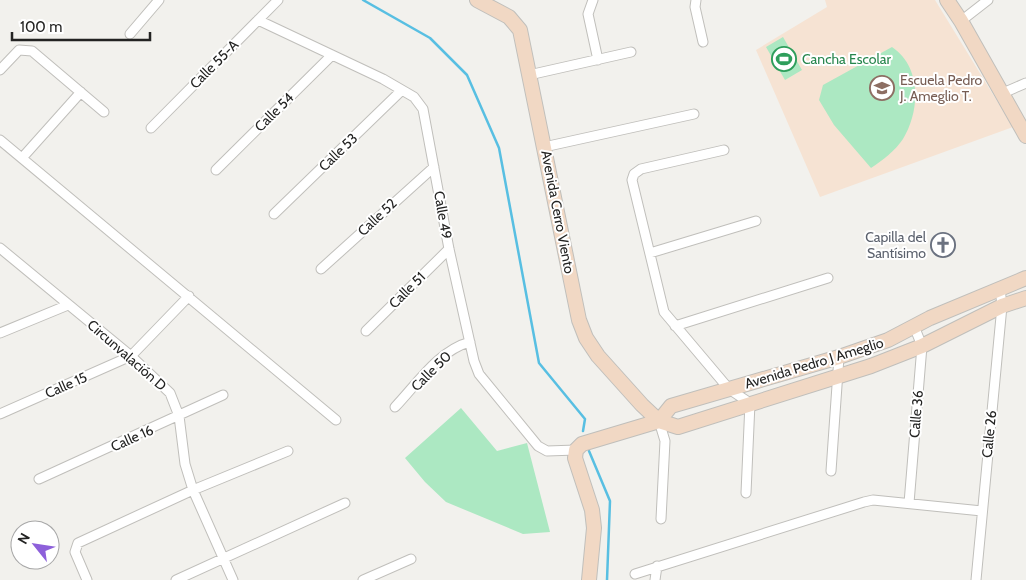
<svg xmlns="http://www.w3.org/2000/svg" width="1026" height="580" font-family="Cabin,sans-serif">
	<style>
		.education { fill: #f6e3d3 }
		.green { fill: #ace8c2 }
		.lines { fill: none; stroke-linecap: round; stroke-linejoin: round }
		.stream { stroke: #58bfe2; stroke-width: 2.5 }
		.street-casing { stroke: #c0bfbb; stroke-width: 11 }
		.secondary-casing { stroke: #c0bfbb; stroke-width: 16 }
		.street { stroke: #fff; stroke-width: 9 }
		.secondary { stroke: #f1d8c4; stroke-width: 14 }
		.labels { text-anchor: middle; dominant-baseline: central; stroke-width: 4; stroke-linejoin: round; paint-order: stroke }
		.leisure-label { font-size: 14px; fill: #27864d; stroke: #fff; text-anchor: start }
		.street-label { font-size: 14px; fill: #232322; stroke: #fff }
		.education-label { font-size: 14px; fill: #785e54; stroke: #fff; text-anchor: start }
		.worship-label { font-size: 14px; fill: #5b616d; stroke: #fff; text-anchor: end }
	</style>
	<rect width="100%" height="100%" fill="#f2f1ed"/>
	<!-- education -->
	<path class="education" d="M825,0h110l78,127 -193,70 -64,-147 71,-43z"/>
	<!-- green -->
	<path class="green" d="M783,37l19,33 -17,10 -19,-33z
		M892,47c30,20 28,64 11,92 -8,12 -20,21 -32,29l-37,-43 -15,-25 4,-15z
		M461,408l36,43 30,-8 23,89 -27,2 -77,-32 -21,-20 -20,-24z"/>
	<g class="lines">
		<!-- stream -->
		<path class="stream" d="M363,0l67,38 37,37 32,73 40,215 46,56 -2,12
			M589,451l21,50 -3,79"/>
		<defs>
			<path id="street" d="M593,0l-5,14 10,46
				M696,0l-1,7 8,35
				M258,20l125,59 31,18 9,12 26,140 25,112 5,13 59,72 9,5 29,-1
				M961,21l27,-21
				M130,34l29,-34
				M0,70l19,-20 13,1 72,61
				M529,75l102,-23
				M1003,93l23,-10
				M151,128l127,-128
				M0,140l336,280
				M544,147l150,-33
				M724,150l-83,19 -7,5 -2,6 32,132 65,77 21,14 -4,90
				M22,158l59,-66
				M216,170l116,-115
				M274,214l128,-124
				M0,248l131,108 39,37 9,23 6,48 8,26 40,90
				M650,253l106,-32
				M321,269l113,-102
				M675,326l153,-48
				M366,331l83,-82
				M0,333l68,-28
				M395,407c22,-23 44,-57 75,-65
				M0,414l131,-58 58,-60
				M659,421l6,20 -4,78
				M831,471l8,-114
				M39,479l184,-84
				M909,503l13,-157 -8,-20
				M635,574l229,-72 9,-2 109,11
				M87,580l-12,-28 3,-9 115,-53 95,-39
				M176,580l169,-77
				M363,580l48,-21
				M655,580l2,-14
				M976,580l26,-274 -2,-18"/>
			<path id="secondary" d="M477,0l32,17 11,13 59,290 7,18 12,18 44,49 17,16 19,6 193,-61 51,-20 80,-40 24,-8
				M947,0l14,21 65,115
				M589,580l5,-52 -2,-18 -17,-52 1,-8 6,-6 77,-23 12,-15 168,-49 49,-17 42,-22 96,-40"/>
		</defs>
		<!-- street casing -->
		<use href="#street" class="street-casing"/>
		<!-- secondary casing -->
		<use href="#secondary" class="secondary-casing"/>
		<!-- street -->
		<use href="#street" class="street"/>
		<!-- secondary -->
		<use href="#secondary" class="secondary"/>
	</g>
	<!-- icons -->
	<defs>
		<symbol id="stadium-ring" viewBox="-11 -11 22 22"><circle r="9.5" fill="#fff" stroke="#2e9e5b" stroke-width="1.5"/><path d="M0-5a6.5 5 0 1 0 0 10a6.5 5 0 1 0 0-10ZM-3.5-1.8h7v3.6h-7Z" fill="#2e9e5b"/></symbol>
		<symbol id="school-ring" viewBox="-11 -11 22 22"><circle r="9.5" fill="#fff" stroke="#8d6e63" stroke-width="1.5"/><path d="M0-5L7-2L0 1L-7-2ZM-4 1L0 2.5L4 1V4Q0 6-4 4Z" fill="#8d6e63"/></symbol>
		<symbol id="church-ring" viewBox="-11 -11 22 22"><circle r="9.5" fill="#fff" stroke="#6b7280" stroke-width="1.5"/><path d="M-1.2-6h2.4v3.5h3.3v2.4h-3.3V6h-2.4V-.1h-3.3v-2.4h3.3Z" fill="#6b7280"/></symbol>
	</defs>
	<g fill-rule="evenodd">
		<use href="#stadium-ring" x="770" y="45" width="28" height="28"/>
		<use href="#school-ring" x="868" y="74" width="28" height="28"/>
		<use href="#church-ring" x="929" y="231" width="28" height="28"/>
	</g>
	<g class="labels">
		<!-- leisure labels -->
		<g class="leisure-label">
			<text x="802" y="59">Cancha Escolar</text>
		</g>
		<!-- street labels -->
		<g class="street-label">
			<text transform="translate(214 64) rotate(-45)">Calle 55-A</text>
			<text transform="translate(274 112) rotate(-45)">Calle 54</text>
			<text transform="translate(338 152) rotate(-44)">Calle 53</text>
			<text transform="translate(558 212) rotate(79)">Avenida Cerro Viento</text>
			<text transform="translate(443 215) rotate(80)">Calle 49</text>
			<text transform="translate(377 217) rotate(-43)">Calle 52</text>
			<text transform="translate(407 290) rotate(-45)">Calle 51</text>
			<text transform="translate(127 355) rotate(41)">Circunvalación D</text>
			<text transform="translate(814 363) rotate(-17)">Avenida Pedro J Ameglio</text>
			<text transform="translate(431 371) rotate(-45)">Calle 50</text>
			<text transform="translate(66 385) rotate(-24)">Calle 15</text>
			<text transform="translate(916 414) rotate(-85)">Calle 36</text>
			<text transform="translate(989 434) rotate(-84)">Calle 26</text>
			<text transform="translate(132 438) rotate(-24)">Calle 16</text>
		</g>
		<!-- education labels -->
		<g class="education-label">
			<text x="900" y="80">Escuela Pedro<tspan x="900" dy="16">J. Ameglio T.</tspan></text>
		</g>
		<!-- worship labels -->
		<g class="worship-label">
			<text x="926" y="237">Capilla del<tspan x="926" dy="16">Santísimo</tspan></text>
		</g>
	</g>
	<!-- north arrow -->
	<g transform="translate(35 545) rotate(300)"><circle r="24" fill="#ffffff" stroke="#a7a7a7"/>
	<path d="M0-4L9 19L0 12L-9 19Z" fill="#8d60da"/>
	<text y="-8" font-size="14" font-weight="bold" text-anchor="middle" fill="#232322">N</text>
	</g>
	<!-- scale -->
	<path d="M12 32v8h138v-8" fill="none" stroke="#232322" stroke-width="2.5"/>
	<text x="20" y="32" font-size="15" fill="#232322" stroke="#ffffff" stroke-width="4" paint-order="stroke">100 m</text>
</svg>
